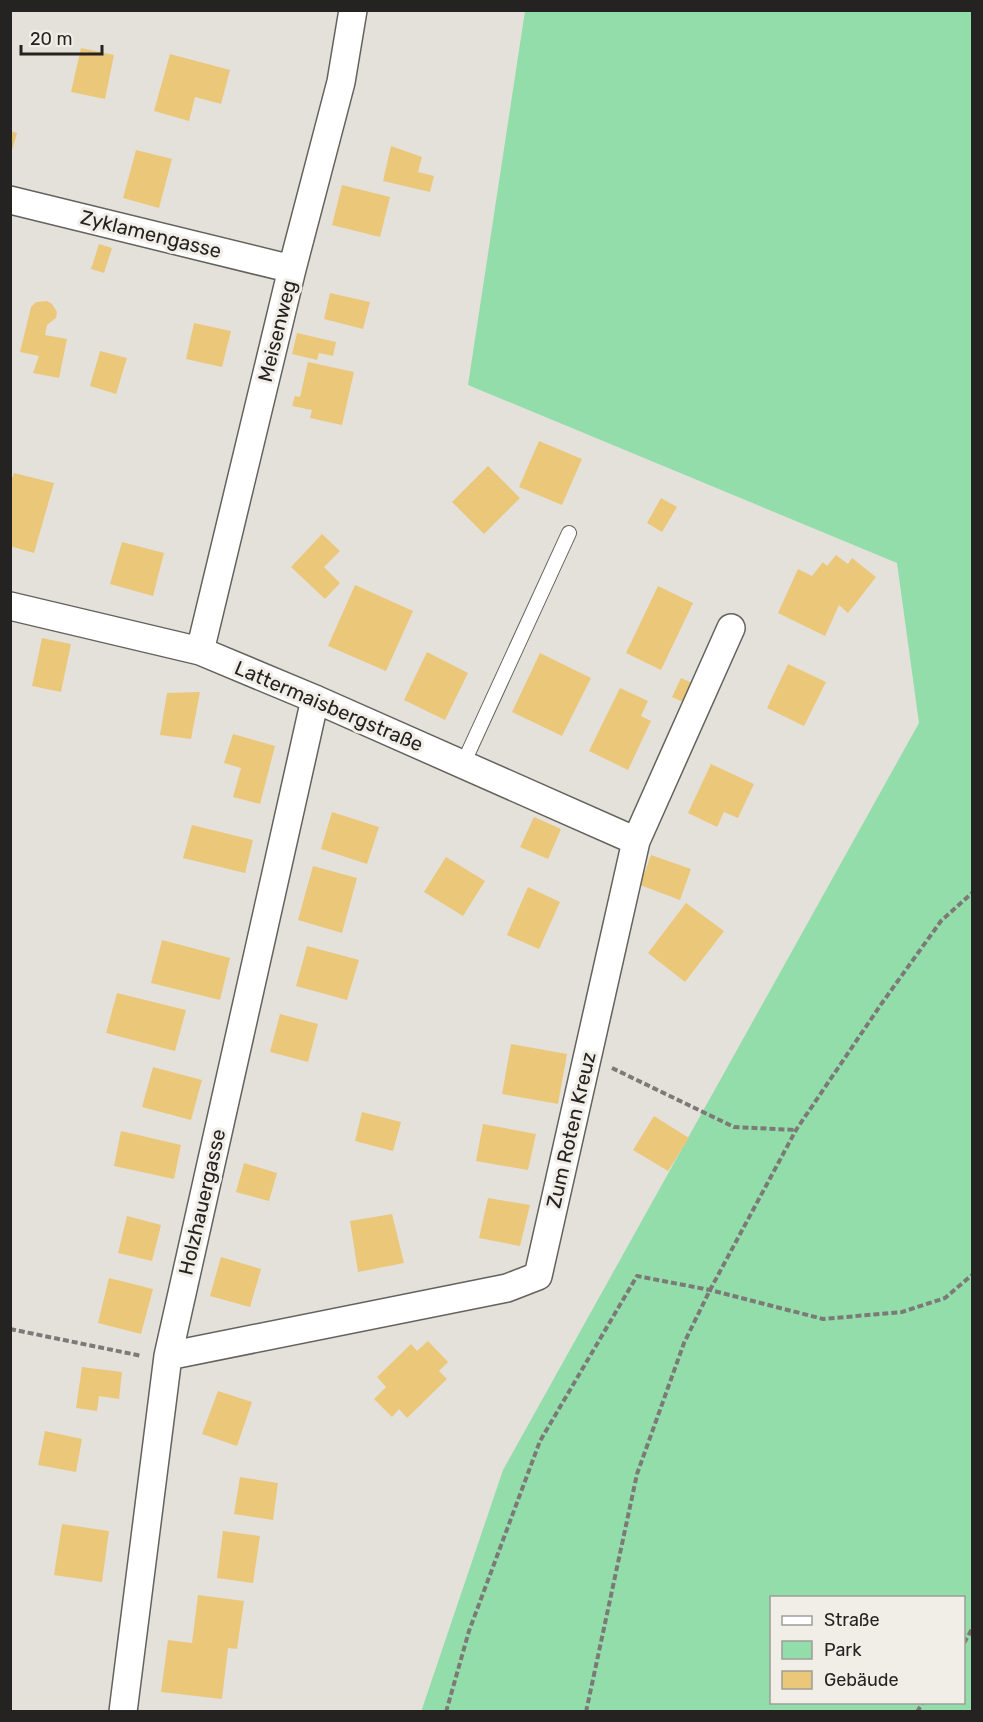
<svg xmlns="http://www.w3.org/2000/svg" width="983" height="1722" font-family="Rubik,sans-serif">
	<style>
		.green { fill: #93ddaa; fill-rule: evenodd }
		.building { fill: #ebc77a }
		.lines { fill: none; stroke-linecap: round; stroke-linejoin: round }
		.lane-casing { stroke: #64625c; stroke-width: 16 }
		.street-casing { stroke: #64625c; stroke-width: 30 }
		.path { stroke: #7c7a77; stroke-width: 4; stroke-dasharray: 6 3; stroke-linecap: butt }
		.lane { stroke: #fff; stroke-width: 14 }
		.street { stroke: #fff; stroke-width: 27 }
		.labels { text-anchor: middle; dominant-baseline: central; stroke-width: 6; stroke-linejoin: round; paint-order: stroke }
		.street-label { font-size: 20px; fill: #242321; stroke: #f1eee8 }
	</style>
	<rect width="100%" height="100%" fill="#e4e1db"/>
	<!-- green -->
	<path class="green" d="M525,11h447v1700l-551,1 82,-242 416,-747 -22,-160 -429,-178zM772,1598h192v104h-192z"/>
	<!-- building -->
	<path class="building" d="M81,48l33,7 -9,44 -34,-7z
		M170,54l60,16 -9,34 -26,-7 -6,24 -35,-10z
		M10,131l7,2 -6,21h-1z
		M391,146l31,11 -4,15 16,4 -4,16 -47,-11z
		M136,150l36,9 -13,49 -36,-10z
		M342,185l48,12 -10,40 -48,-12z
		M99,244l13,4 -8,25 -13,-4z
		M330,293l40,9 -7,27 -39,-10z
		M47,301l5,3 5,8 -1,6 -9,7 -2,10 22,4 -8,39 -26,-5 6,-17 -19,-4 11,-45 5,-5z
		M194,323l37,8 -9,36 -36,-8z
		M297,333l39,9 -3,14 -14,-3 -2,7 -25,-6z
		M100,351l27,7 -11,36 -26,-8z
		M308,362l46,10 -12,53 -32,-7 2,-8 -20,-4 3,-10 5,1z
		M539,441l43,18 -20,46 -43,-18z
		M488,466l32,32 -36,36 -32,-32z
		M14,473l40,10 -20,70 -24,-7v-63z
		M661,498l16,9 -15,25 -15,-9z
		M322,534l18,17 -16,16 16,16 -15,16 -34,-32z
		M122,542l42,11 -11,43 -43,-12z
		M836,555l12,9 4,-6 24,19 -28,36 -9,-8 -14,31 -47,-23 20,-44 14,7 11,-14 4,4z
		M355,585l58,26 -27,60 -58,-25z
		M658,586l35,17 -32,67 -35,-17z
		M42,638l29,6 -10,48 -29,-6z
		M427,652l41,21 -23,47 -41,-20z
		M540,653l51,25 -29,58 -50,-24z
		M788,664l38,18 -22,44 -37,-18z
		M681,678l20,9 -9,19 -20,-9z
		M620,688l28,13 -7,15 10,5 -23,49 -39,-19z
		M200,692l-9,47 -31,-4 7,-42z
		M233,734l42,12 -15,58 -27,-7 8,-29 -17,-5z
		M711,764l43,20 -16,34 -14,-6 -7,15 -29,-14z
		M332,812l47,15 -12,37 -46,-15z
		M534,817l27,12 -13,30 -28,-12z
		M192,825l61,15 -8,33 -62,-15z
		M651,855l40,14 -11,31 -40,-15z
		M446,857l39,24 -22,35 -39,-24z
		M313,866l44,12 -15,55 -44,-13z
		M528,887l32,15 -21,47 -32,-14z
		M686,903l38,28 -39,51 -37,-29z
		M162,940l68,18 -10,42 -69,-17z
		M307,946l52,14 -12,40 -51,-14z
		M117,993l69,17 -11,41 -69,-18z
		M280,1014l38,10 -10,38 -38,-10z
		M511,1044l56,10 -9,50 -56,-10z
		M153,1067l49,13 -11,40 -49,-13z
		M362,1112l39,10 -8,29 -38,-10z
		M654,1116l35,22 -21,33 -35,-21z
		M483,1124l53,10 -8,36 -52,-9z
		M121,1131l60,14 -7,34 -60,-13z
		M244,1163l33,10 -8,28 -33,-9z
		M488,1198l42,7 -10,41 -41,-8z
		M392,1214l12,49 -46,9 -8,-51z
		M127,1216l34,9 -9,36 -34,-8z
		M221,1257l40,12 -11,38 -40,-11z
		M109,1278l44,11 -12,45 -43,-11z
		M428,1341l20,21 -9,9 8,8 -40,39 -8,-9 -7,8 -18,-18 12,-12 -9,-10 34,-33 6,7z
		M82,1367l40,5 -3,27 -20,-3 -2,15 -21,-3z
		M218,1391l34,11 -15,44 -35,-12z
		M45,1431l37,8 -6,33 -38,-7z
		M240,1477l38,6 -5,37 -39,-6z
		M62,1524l47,7 -7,51 -48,-7z
		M223,1531l37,5 -7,47 -36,-5z
		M198,1595l46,6 -7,48 -9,-1 -6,51 -61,-7 7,-52 24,3z"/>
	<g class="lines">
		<defs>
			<path id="lane" d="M463,764l106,-231"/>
			<path id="street" d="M10,200l282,69
				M10,606l190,45 115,48 321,142
				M200,651l92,-382 49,-187 12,-72
				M168,1356l339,-68 31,-12 98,-435 95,-213
				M123,1712l45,-356 147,-657"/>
		</defs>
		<!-- lane casing -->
		<use href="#lane" class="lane-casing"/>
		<!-- street casing -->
		<use href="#street" class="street-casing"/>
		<!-- path -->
		<path class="path" d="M612,1068l122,59 62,3
			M10,1329l132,27
			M964,1643l8,-14
			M446,1712l23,-81 71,-190 97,-165 73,14 113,29 79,-7 43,-14 27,-23
			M586,1712l51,-238 47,-131 26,-53 86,-160 86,-127 59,-82 31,-28
			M917,1712l6,-10"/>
		<!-- lane -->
		<use href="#lane" class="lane"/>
		<!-- street -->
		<use href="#street" class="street"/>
	</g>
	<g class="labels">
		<!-- street labels -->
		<g class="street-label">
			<text transform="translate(151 234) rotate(14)">Zyklamengasse</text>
			<text transform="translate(277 331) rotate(-76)">Meisenweg</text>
			<text transform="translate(329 706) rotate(23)">Lattermaisbergstraße</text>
			<text transform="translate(571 1130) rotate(-77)">Zum Roten Kreuz</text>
			<text transform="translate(202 1202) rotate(-77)">Holzhauergasse</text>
		</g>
	</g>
	<!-- border -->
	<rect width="983" height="1722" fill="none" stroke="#242321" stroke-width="24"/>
	<!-- legend -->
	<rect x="770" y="1596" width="195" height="108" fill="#f1eee8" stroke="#9f9d98" stroke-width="1.5"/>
	<rect x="782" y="1616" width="30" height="9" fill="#ffffff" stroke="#9f9d98" stroke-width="1.5"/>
	<text x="824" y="1626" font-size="18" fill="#242321">Straße</text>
	<rect x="782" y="1641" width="30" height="18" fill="#93ddaa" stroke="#9f9d98" stroke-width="1.5"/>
	<text x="824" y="1656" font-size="18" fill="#242321">Park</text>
	<rect x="782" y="1671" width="30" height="18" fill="#ebc77a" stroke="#9f9d98" stroke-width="1.5"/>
	<text x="824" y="1686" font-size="18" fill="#242321">Gebäude</text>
	<!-- scale -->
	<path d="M21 45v9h81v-9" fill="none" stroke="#242321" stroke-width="3"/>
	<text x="30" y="45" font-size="18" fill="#242321" stroke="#f1eee8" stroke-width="4.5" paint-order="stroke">20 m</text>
</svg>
